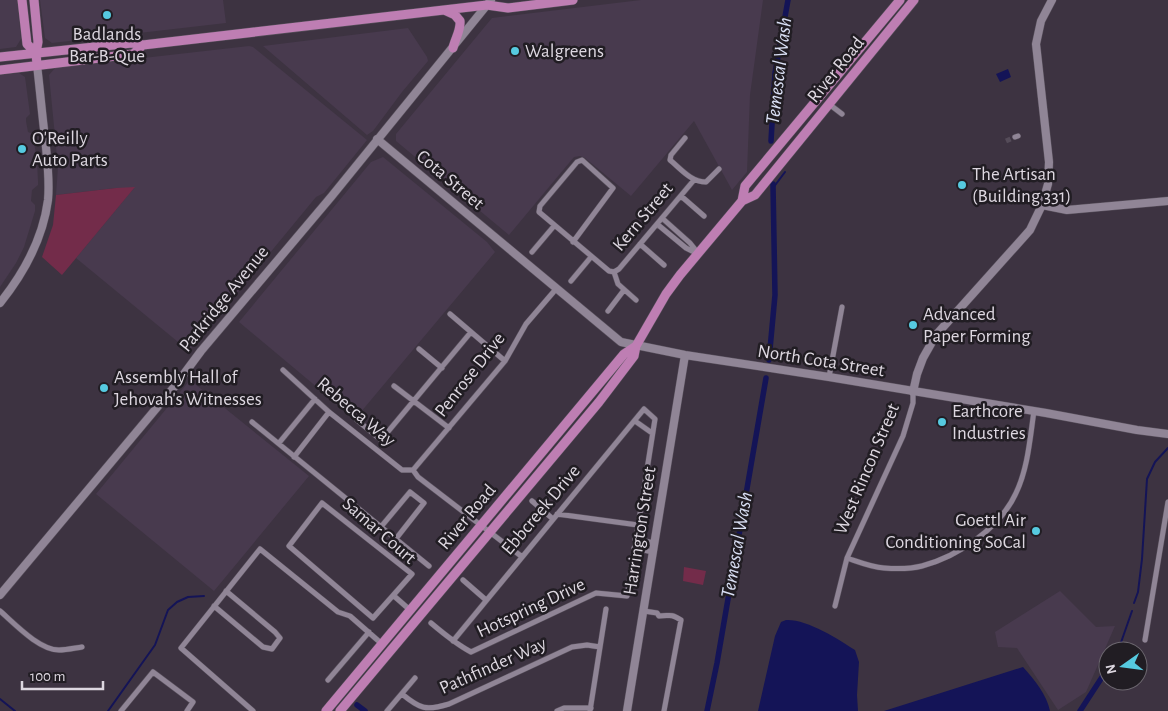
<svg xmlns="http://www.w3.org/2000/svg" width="1168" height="711" font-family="'Alegreya Sans',sans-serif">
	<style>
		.built { fill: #483a4e }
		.green { fill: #732c4a }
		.water { fill: #141457 }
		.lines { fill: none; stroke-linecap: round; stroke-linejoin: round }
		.stream { stroke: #141457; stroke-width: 2 }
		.canal { stroke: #141457; stroke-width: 5.5 }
		.street-tunnel { stroke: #554c59; stroke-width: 5; stroke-dasharray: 5 2.5; stroke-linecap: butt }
		.street-casing { stroke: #58505c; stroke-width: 6 }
		.secondary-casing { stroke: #58505c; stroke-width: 9 }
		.primary-casing { stroke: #58505c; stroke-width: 10 }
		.street { stroke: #908596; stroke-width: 5 }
		.secondary { stroke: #908596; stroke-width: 8 }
		.primary { stroke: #be7eb3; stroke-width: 9 }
		.poi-dot { fill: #56cae0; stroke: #211d23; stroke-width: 2 }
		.labels { text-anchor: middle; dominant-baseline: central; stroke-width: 5; stroke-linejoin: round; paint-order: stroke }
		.poi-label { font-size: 19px; fill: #ddd7e0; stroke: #211d23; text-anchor: start }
		.street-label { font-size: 19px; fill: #ddd7e0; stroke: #211d23 }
		.water-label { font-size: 20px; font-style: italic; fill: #dae0f5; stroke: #211d23 }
	</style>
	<rect width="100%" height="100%" fill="#3d3341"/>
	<!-- built -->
	<path class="built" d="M0,0h17l4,39 -5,8 -16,2z
		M40,0h183l3,23 -174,20 -7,-5z
		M641,0h122l-13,95 -3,77 -15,18 -38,-69 -63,75 -46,-38 -5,-2 -6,1 -65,78 -113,-94v-7l96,-116z
		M408,28l19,29 1,4 -26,31 -29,39 -6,4 -104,-89z
		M249,46l4,1 114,93 -43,53 -8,4 -127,154 -113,-93 58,-70h-18l-60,7 2,-28 -9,-92 6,-7z
		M19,73l6,4 5,37 -4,4v3l2,11 5,2 4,28 1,19v4l-6,5 -1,11 4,4v6l-11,36 -8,16 -16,24v-212z
		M383,157l104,85 8,10 -140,167 -116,-97 132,-160z
		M190,380l119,96 -95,115 -118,-97z
		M1060,591l36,36 19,-1 -29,66 -28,18 -41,-62 -19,-1 -3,-15z"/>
	<!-- green -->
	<path class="green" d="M135,187l-73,88 -20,-18 11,-32 3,-30 60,-7z
		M684,567l22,4 -3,14 -20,-4z"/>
	<!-- water -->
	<path class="water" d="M1008,69l3,8 -11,5 -4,-8z
		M786,620c21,-1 52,19 69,30l4,12 -2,33 1,16h-100l17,-75 6,-14z
		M1023,667c11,12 24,28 27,44h-166z"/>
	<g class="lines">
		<!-- stream -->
		<path class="stream" d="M773,188l12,-16
			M1134,603l4,-11 4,-33 5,-80 8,-17 13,-14
			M1118,651l14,-40
			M0,699l15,12
			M108,711l47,-66 13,-35 9,-8 11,-5 16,-1"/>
		<!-- canal -->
		<path class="canal" d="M771,141l4,-68 13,-73
			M769,360l6,-65 -2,-111
			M357,705l8,6
			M707,711l10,-48 49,-285
			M1080,711l28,-43"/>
		<!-- street-tunnel -->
		<path class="street-tunnel" d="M1006,141l9,-4"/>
		<defs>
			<path id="street" d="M829,104l13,10
				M1015,137l3,-1
				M685,138l-14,17 -1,5c11,9 21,22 36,22l13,-13
				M1012,194l30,11
				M681,196l23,20
				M662,218l28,25 8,10
				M657,224l29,24 12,6
				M573,242l40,-54 -31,-28 -5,2 -37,44 -1,6 70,59 5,1
				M640,244l24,21
				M532,252l22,-26
				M614,272l5,-3 75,-89
				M614,272l4,12 18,16
				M571,281l20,-24
				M608,311l16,-21
				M450,314l55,47
				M419,349l23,19
				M283,370l46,42 73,58h11
				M829,377l13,-70
				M394,386l55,42
				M357,420l24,20 90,-108
				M635,421l17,12
				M252,422l177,144
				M279,443l36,-44
				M294,457l35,-45
				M532,501l21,18
				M322,503l90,71 -39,44 -84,-72z
				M557,514l81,11
				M380,528l30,-36 14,11 -29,37
				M635,539l19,4
				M634,548l19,4
				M521,556l-103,-79 -5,-7 92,-109 21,-37 30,-35
				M847,558c12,4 24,9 37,10 12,1 26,1 38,-2 37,-10 78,-38 94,-73 12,-25 14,-55 18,-82
				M463,580l23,20
				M394,596l16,14
				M214,606l49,41 9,2 8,-11 -5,-6 -49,-41
				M835,606l12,-48 56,-122 10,-33v-11
				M0,611c15,13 39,39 59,39 7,0 16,-2 23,-3
				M644,611l13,2 2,3c12,0 10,-3 22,4l-17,91
				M431,623c13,11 25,21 40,29l125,-59 31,3 28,-177 -11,-10 -191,232
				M1145,640l23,-138
				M328,680l41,-48
				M402,694c18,15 24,17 47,10l123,-57 15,-2 13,2
				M121,711l32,-39 40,30 -6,9
				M253,711l-72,-63 79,-99 78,63 12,4 32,28
				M387,711l28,-33
				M557,711l7,-3h27
				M590,711l16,-102"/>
			<path id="secondary" d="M377,139l244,203 64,13 144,22 217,36 91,17 31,4
				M1042,205l25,5 101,-9
				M0,303c24,-30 43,-65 48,-103 2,-21 -1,-42 -3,-62 -3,-24 -5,-48 -8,-73
				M913,392l4,-18 6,-16 13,-23 94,-105 12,-25 6,-21 1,-22 -13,-118 5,-23 11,-21
				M0,595l175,-209 26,-35 130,-154 160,-197
				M627,711l58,-356"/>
			<path id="primary" d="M22,0l5,44 9,9 1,12
				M34,0l4,42 -2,11
				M444,10l11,5 5,6c1,9 -5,18 -7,27
				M0,57l132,-14 11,2 344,-40 21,3 65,-8
				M0,70l133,-16 10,-9
				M742,201l3,-15 155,-186
				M326,711l298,-357 12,-8 30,-52 14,-19 62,-74 13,-6 159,-195
				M340,711l259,-309 35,-46 2,-10"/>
		</defs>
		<!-- street casing -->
		<use href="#street" class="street-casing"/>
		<!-- secondary casing -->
		<use href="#secondary" class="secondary-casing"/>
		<!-- primary casing -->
		<use href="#primary" class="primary-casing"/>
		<!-- street -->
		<use href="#street" class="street"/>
		<!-- secondary -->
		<use href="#secondary" class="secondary"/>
		<!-- primary -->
		<use href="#primary" class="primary"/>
	</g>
	<!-- markers -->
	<g class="poi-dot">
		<circle cx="107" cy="15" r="5"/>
		<circle cx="515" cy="51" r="5"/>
		<circle cx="22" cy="149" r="5"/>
		<circle cx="962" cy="185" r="5"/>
		<circle cx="913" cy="325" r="5"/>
		<circle cx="104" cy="388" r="5"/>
		<circle cx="942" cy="422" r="5"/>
		<circle cx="1036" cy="531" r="5"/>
	</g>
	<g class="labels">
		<!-- poi labels -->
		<g class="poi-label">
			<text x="107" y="34" text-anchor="middle">Badlands<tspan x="107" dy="22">Bar-B-Que</tspan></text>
			<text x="525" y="51">Walgreens</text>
			<text x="32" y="138">O'Reilly<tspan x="32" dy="22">Auto Parts</tspan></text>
			<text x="972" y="174">The Artisan<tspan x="972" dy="22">(Building 331)</tspan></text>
			<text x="923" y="314">Advanced<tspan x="923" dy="22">Paper Forming</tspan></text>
			<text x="114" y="377">Assembly Hall of<tspan x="114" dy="22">Jehovah's Witnesses</tspan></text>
			<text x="952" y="411">Earthcore<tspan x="952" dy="22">Industries</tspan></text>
			<text x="1026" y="520" text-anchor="end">Goettl Air<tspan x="1026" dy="22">Conditioning SoCal</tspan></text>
		</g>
		<!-- street labels -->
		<g class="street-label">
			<text transform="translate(836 70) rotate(-51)">River Road</text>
			<text transform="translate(450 180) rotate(40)">Cota Street</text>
			<text transform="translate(643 217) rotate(-50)">Kern Street</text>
			<text transform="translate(224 299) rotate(-51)">Parkridge Avenue</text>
			<text transform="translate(821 361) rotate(9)">North Cota Street</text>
			<text transform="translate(470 375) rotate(-52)">Penrose Drive</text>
			<text transform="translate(356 412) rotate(40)">Rebecca Way</text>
			<text transform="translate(867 469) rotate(-67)">West Rincon Street</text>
			<text transform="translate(541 510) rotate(-50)">Ebbcreek Drive</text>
			<text transform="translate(467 517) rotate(-50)">River Road</text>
			<text transform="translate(379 531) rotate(41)">Samar Court</text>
			<text transform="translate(640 531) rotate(-81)">Harrington Street</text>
			<text transform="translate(531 608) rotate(-25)">Hotspring Drive</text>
			<text transform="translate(493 666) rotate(-24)">Pathfinder Way</text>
		</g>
		<!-- water labels -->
		<g class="water-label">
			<text transform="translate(779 71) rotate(-83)">Temescal Wash</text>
			<text transform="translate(737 545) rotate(-80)">Temescal Wash</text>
		</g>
	</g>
	<!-- north arrow -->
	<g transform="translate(1123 666) rotate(256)"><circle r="24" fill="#211d23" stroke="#6c676f"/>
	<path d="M0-4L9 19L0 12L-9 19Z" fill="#56cae0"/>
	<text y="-8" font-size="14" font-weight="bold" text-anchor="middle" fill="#ddd7e0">N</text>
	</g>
	<!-- scale -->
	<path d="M22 681v8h81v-8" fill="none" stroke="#ddd7e0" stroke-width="2.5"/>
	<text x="30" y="681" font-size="15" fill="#ddd7e0" stroke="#211d23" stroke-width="4" paint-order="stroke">100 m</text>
</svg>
